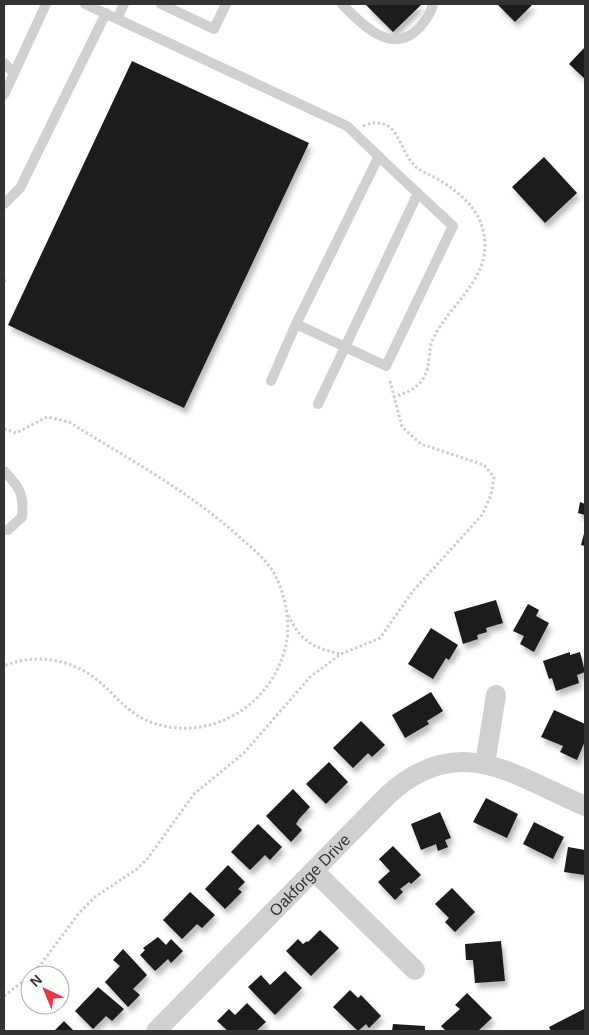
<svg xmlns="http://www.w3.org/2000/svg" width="589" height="1035" font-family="Helvetica,sans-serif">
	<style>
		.building { fill: #1a1a1a; filter: url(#shadow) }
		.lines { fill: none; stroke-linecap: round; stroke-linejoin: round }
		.path { stroke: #cdcdcd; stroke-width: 3; stroke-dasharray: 2.5 2.5; stroke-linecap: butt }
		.service { stroke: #d0d0d0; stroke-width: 10 }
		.minor { stroke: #d0d0d0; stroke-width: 20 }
		.labels { text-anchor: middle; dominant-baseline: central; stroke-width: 5; stroke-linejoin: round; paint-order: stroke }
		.street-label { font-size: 16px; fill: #333; stroke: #fff }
	</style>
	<defs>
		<filter id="shadow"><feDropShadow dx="3" dy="5.5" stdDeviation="2.5" flood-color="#0004"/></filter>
	</defs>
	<rect width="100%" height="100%" fill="#fff"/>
	<!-- building -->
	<path class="building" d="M365,4h55l1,1 -28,27z
		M497,4h36l-18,18z
		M585,47v32l-16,-15z
		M132,61l177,82 -125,265 -176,-83z
		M544,157l33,36 -32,30 -33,-36z
		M580,502l5,2v11l-7,-2z
		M585,530v16l-4,-1z
		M496,600l7,23 -17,5 1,4 -10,3 1,4 -15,5 -9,-32z
		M528,604l11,6 -3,6 13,7 -15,29 -14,-8 4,-8 -11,-5z
		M431,628l27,17 -9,15 -3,-2 -13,21 -25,-15z
		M570,652v3l10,-3 5,20 -8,3 2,8 -23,8 -4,-13 -3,1 -6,-18z
		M431,692l12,19 -16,10 2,3 -24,14 -13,-23z
		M554,710l31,14v17l-8,19 -17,-8 3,-6 -22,-9z
		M361,721l24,24 -13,12 -4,-4 -15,15 -20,-20z
		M329,762l19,20 -22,22 -20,-20z
		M293,789l17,18 -11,12 -3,5 6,6 -11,12 -25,-26z
		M486,798l32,16 -11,24 -34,-16z
		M440,812l11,26 -6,2 3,7 -10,4 -2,-7 -15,6 -10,-26z
		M534,822l30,15 -11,22 -30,-15z
		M258,824l24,23 -12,13 -5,-5 -15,15 -19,-18z
		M393,846l28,29 -10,9 -2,-2 -9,7 3,3 -8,8 -17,-18 12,-11 -11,-12z
		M568,847l17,3v25l-21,-3z
		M228,865l17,17 -7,7 4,3 -17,17 -20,-20z
		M452,888l23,24 -20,20 -10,-10 4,-4 -14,-14z
		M190,892l25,23 -13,13 -5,-4 -15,15 -19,-19z
		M320,930l19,18 -28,28 -25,-25 12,-12 5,5 4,-3 1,1z
		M158,937l8,8 5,-6 12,12 -12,12 -3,-4 -13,12 -15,-16 5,-5 -2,-2z
		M501,941l4,40 -30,2 -2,-23h-7l-1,-16z
		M123,949l24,26 -14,14 7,6 -12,12 -23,-25 15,-16 -7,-6z
		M285,971l17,17 -27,27 -27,-28 13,-12 9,10z
		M98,987l26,22 -12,12 -6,-5 -13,13 -18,-18z
		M350,990l8,8 3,-3 20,21 -12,12 -3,-4 -8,7 -25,-24z
		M467,993l25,25 -14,13h-32l-5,-5 19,-17 -5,-4z
		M247,1003l19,19 -10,9h-28l-11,-10 12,-12 6,6z
		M584,1009l1,22h-34l-2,-4z
		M64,1021l10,10h-20z
		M393,1024l32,2v5h-33z"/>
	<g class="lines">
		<!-- path -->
		<path class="path" d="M363,126c37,-14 34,24 53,41 5,4 13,8 20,11 26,16 48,33 49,67 0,38 -36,61 -51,92 -4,7 -4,14 -5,22 -2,24 -14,31 -35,38
			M4,281l2,-1
			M4,429l12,4 31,-16 22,5c56,35 116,67 166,111 13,12 27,22 37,37 12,19 18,47 15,69 -10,64 -77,107 -139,82 -22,-9 -34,-28 -52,-42 -25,-20 -62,-26 -92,-13
			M288,615c13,26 24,33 53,39
			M31,975l11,-12 37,-50 16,-16 42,-28 11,-11 46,-64 50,-41 66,-76 31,-23 39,-16 33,-47 69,-76 9,-20 3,-18 -10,-12 -63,-21 -19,-17 -12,-46
			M4,996l26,-20"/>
		<!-- service -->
		<path class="service" d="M85,4l262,122c35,34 70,67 106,100l-67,140 -90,-42 83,-168
			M161,4l53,25 12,-25
			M342,4c20,21 51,53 78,23 6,-8 11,-13 13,-23
			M117,19l7,-15
			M4,63l10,10
			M4,95l42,-91
			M4,204l16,-16 86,-175
			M271,381l25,-57
			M318,404l100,-211
			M4,471c16,17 20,22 18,46l-14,13"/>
		<!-- minor -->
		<g class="minor">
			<path d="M485,764l11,-69"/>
			<path d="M314,871l101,99"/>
			<path id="s1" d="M156,1031l232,-236c71,-65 126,-19 197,11"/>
		</g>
	</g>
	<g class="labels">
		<!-- street labels -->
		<g class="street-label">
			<text stroke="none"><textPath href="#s1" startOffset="219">Oakforge Drive</textPath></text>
		</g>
	</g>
	<!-- border -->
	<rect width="589" height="1035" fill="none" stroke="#333333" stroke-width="10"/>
	<!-- north arrow -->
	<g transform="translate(45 990) rotate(316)"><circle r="24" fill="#ffffff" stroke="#adadad"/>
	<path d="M0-4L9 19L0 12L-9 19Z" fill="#e63946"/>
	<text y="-8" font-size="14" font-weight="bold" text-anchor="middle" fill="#333333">N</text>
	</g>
</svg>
